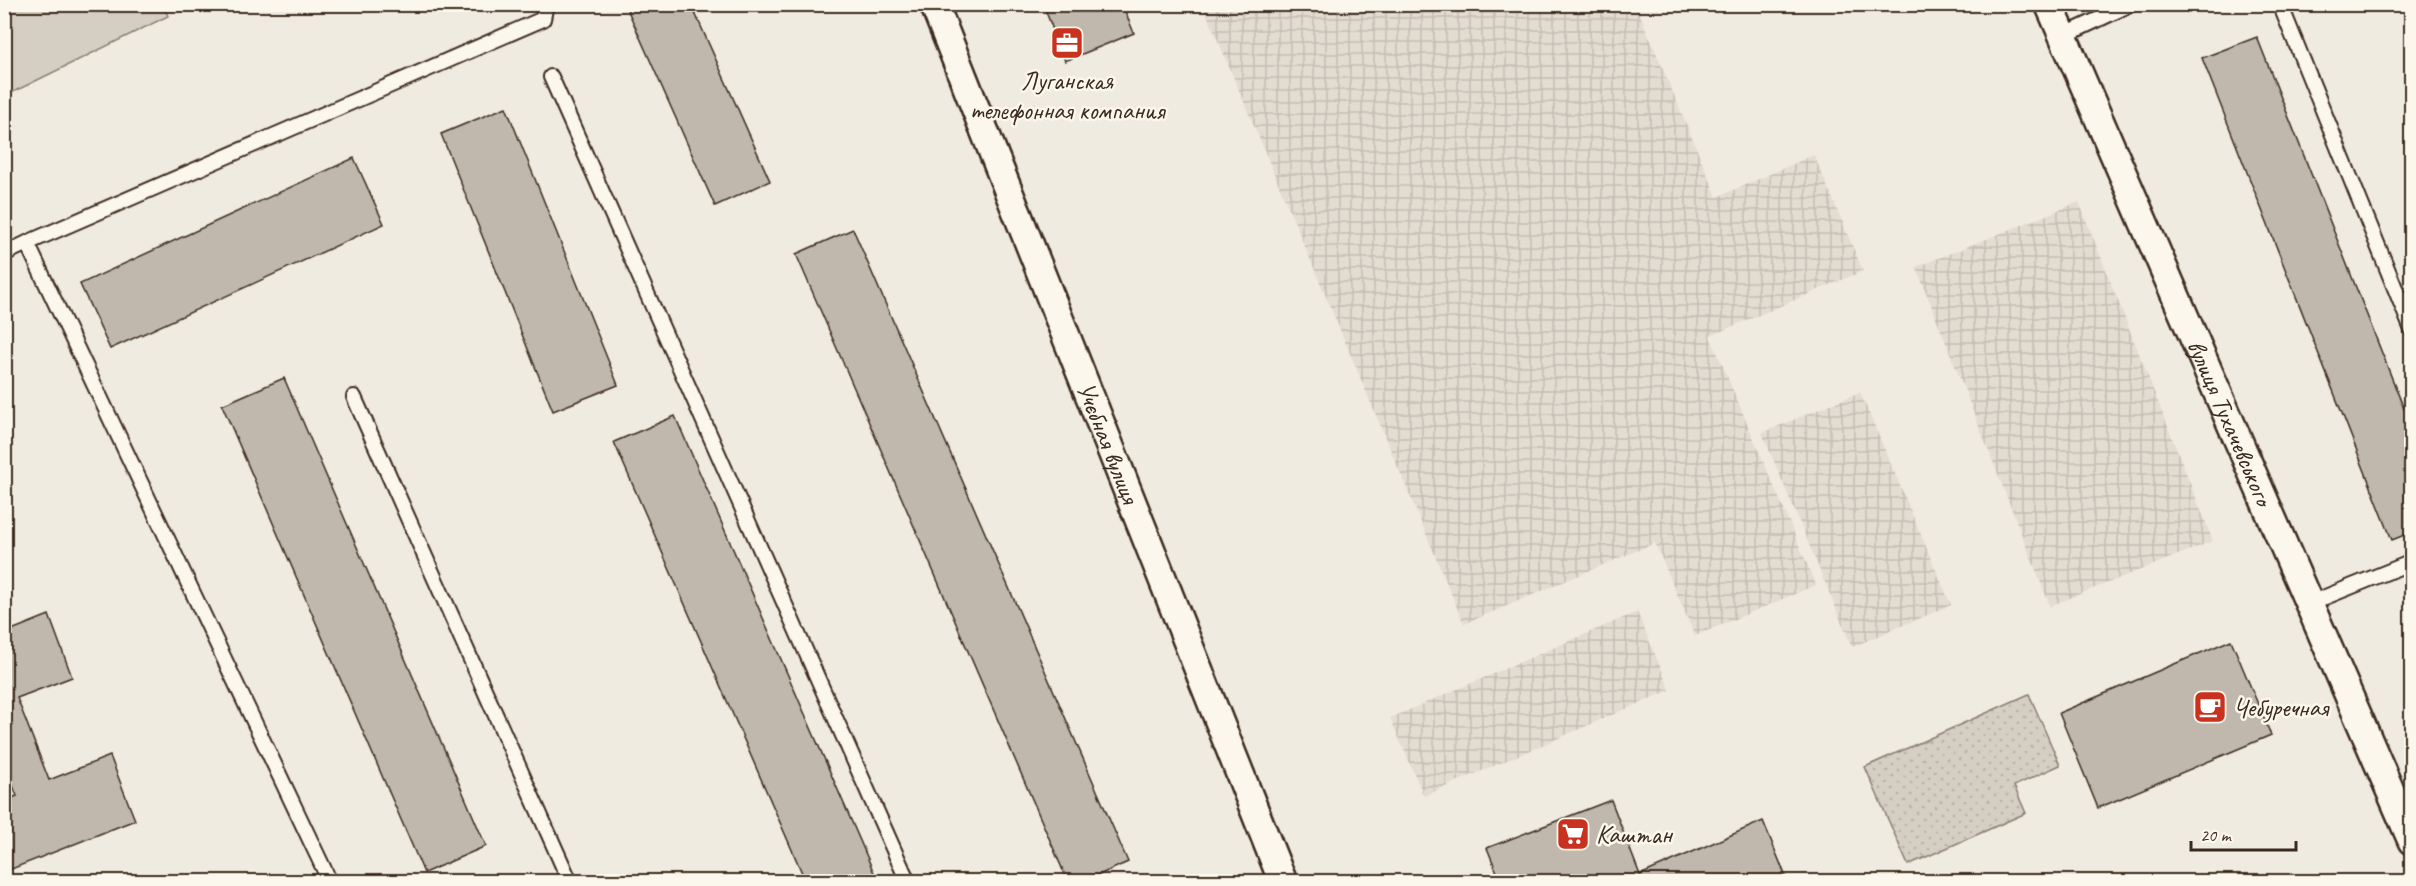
<svg xmlns="http://www.w3.org/2000/svg" width="2416" height="886" font-family="Caveat,sans-serif">
	<style>
		.industrial { fill: url(#industrial-grid) }
		.grass { fill: #d5cec3; stroke: #887c70; stroke-width: 1.5 }
		.park { fill: url(#park-dots); stroke: #887c70; stroke-width: 1.5 }
		.building { fill: #c0b8ad; stroke: #3b2a1e; stroke-width: 1.5 }
		.lines { fill: none; stroke-linecap: round; stroke-linejoin: round }
		.lane-casing { stroke: #3b2a1e; stroke-width: 18 }
		.street-casing { stroke: #3b2a1e; stroke-width: 32 }
		.lane { stroke: #fbf7ec; stroke-width: 14 }
		.street { stroke: #fbf7ec; stroke-width: 27 }
		.labels { text-anchor: middle; dominant-baseline: central; stroke-width: 5; stroke-linejoin: round; paint-order: stroke }
		.poi-label { font-size: 26px; fill: #3b2a1e; stroke: #fbf7ec; text-anchor: start }
		.street-label { font-size: 26px; fill: #3b2a1e; stroke: #fbf7ec }
	</style>
	<defs>
		<pattern id="industrial-grid" width="8" height="8" patternUnits="userSpaceOnUse" patternTransform="scale(1.5)"><rect width="8" height="8" fill="#e2dcd1"/><path d="M0 4h8M4 0v8" fill="none" stroke="#c3bdb3"/></pattern>
		<pattern id="park-dots" width="8" height="8" patternUnits="userSpaceOnUse" patternTransform="scale(1.5)"><rect width="8" height="8" fill="#d5cec3"/><path d="M2 2h.1M6 6h.1" fill="none" stroke="#b8b1a7" stroke-width="1.8" stroke-linecap="round"/></pattern>
	</defs>
	<rect width="100%" height="100%" fill="#f0ebe0"/>
	<filter id="ink" filterUnits="userSpaceOnUse"><feTurbulence type="fractalNoise" baseFrequency=".0167" numOctaves="2"/><feDisplacementMap in="SourceGraphic" scale="12" xChannelSelector="R" yChannelSelector="G"/><feConvolveMatrix kernelMatrix="1 2 1 2 8 2 1 2 1" color-interpolation-filters="sRGB"/></filter>
	<g filter="url(#ink)">
		<!-- industrial -->
		<path class="industrial" d="M1203,5h433l81,192 97,-42 49,116 -153,65 106,249 -121,51 -40,-93 -191,81z
			M2079,202l134,339 -163,65 -134,-339z
			M1860,392l91,213 -99,42 -90,-214z
			M1637,612l33,78 -246,106 -34,-78z"/>
		<!-- grass -->
		<path class="grass" d="M5,4l158,1 5,11 -163,80z"/>
		<!-- park -->
		<path class="park" d="M2029,694l31,71 -46,21 12,27 -118,52 -43,-98z"/>
		<!-- building -->
		<path class="building" d="M625,4h66l79,177 -55,25z
			M1043,4h79l12,29 -69,28z
			M2257,37l155,392v103l-20,8 -190,-482z
			M506,107l112,278 -65,26 -112,-277z
			M354,158l30,66 -274,125 -30,-65z
			M853,229l275,633 -45,20h-15l-272,-628z
			M284,378l202,468 -62,27 -202,-468z
			M675,416l203,466h-72l-192,-440z
			M49,615l23,62 -55,21 32,82 61,-24 25,64 -131,52v-71l13,-5 -13,-33v-130z
			M2231,640l40,95 -173,73 -39,-95z
			M1611,800l29,75 123,-54 25,61h-287l-14,-34z"/>
		<g class="lines">
			<defs>
				<path id="lane" d="M2280,4l132,326
					M2063,36l68,-32
					M551,77l357,805
					M27,243l516,-224 3,-15
					M4,254l23,-11 303,639
					M354,397l216,485
					M2308,604l104,-42"/>
				<g id="street">
					<path id="s1" d="M934,4l349,878"/>
					<path id="s2" d="M2049,4l363,837"/>
				</g>
			</defs>
			<!-- lane casing -->
			<use href="#lane" class="lane-casing"/>
			<!-- street casing -->
			<use href="#street" class="street-casing"/>
			<!-- lane -->
			<use href="#lane" class="lane"/>
			<!-- street -->
			<use href="#street" class="street"/>
		</g>
	</g>
	<!-- icons -->
	<defs>
		<symbol id="office-square" viewBox="-11 -11 22 22"><rect x="-9" y="-9" width="18" height="18" rx="4" fill="#c8321e" stroke="#fbf7ec"/><path d="M-6-3h4V-5.5h4V-3h4V5H-6ZM-1-4.5V-3h2v-1.5ZM-6 0V1H6V0Z" fill="#fff"/></symbol>
		<symbol id="cafe-square" viewBox="-11 -11 22 22"><rect x="-9" y="-9" width="18" height="18" rx="4" fill="#c8321e" stroke="#fbf7ec"/><path d="M-5.5-4.5H6V0H3Q3 3.5 0 3.5H-2.5Q-5.5 3.5-5.5 0ZM3-3.2v2h1.7v-2ZM-6 4.5H4V6H-6Z" fill="#fff"/></symbol>
		<symbol id="supermarket-square" viewBox="-11 -11 22 22"><rect x="-9" y="-9" width="18" height="18" rx="4" fill="#c8321e" stroke="#fbf7ec"/><path d="M-6-5.5h2.5l.6 2H6L4.5 2H-2.5L-4.4-4H-6ZM-1.5 3.2a1.3 1.3 0 1 0 .1 0ZM3 3.2a1.3 1.3 0 1 0 .1 0Z" fill="#fff"/></symbol>
	</defs>
	<g fill-rule="evenodd">
		<use href="#office-square" x="1048" y="24" width="38" height="38"/>
		<use href="#cafe-square" x="2191" y="688" width="38" height="38"/>
		<use href="#supermarket-square" x="1554" y="815" width="38" height="38"/>
	</g>
	<g class="labels">
		<!-- poi labels -->
		<g class="poi-label">
			<text x="1067" y="80" text-anchor="middle">Луганская<tspan x="1067" dy="30">телефонная компания</tspan></text>
			<text x="2233" y="707">Чебуречная</text>
			<text x="1596" y="834">Каштан</text>
		</g>
		<!-- street labels -->
		<g class="street-label">
			<text stroke="none"><textPath href="#s2" startOffset="456">вулиця Тухачевського</textPath></text>
			<text stroke="none"><textPath href="#s1" startOffset="472">Учєбная вулиця</textPath></text>
		</g>
	</g>
	<!-- margin -->
	<rect width="2416" height="886" fill="none" stroke="#fbf7ec" stroke-width="24"/>
	<rect x="12" y="12" width="2392" height="862" fill="none" stroke="#3b2a1e" stroke-width="2" filter="url(#ink)"/>
	<!-- scale -->
	<path d="M2191 841v9h105v-9" fill="none" stroke="#3b2a1e" stroke-width="3"/>
	<text x="2200" y="841" font-size="18" fill="#3b2a1e" stroke="#fbf7ec" stroke-width="4.5" paint-order="stroke">20 m</text>
</svg>
